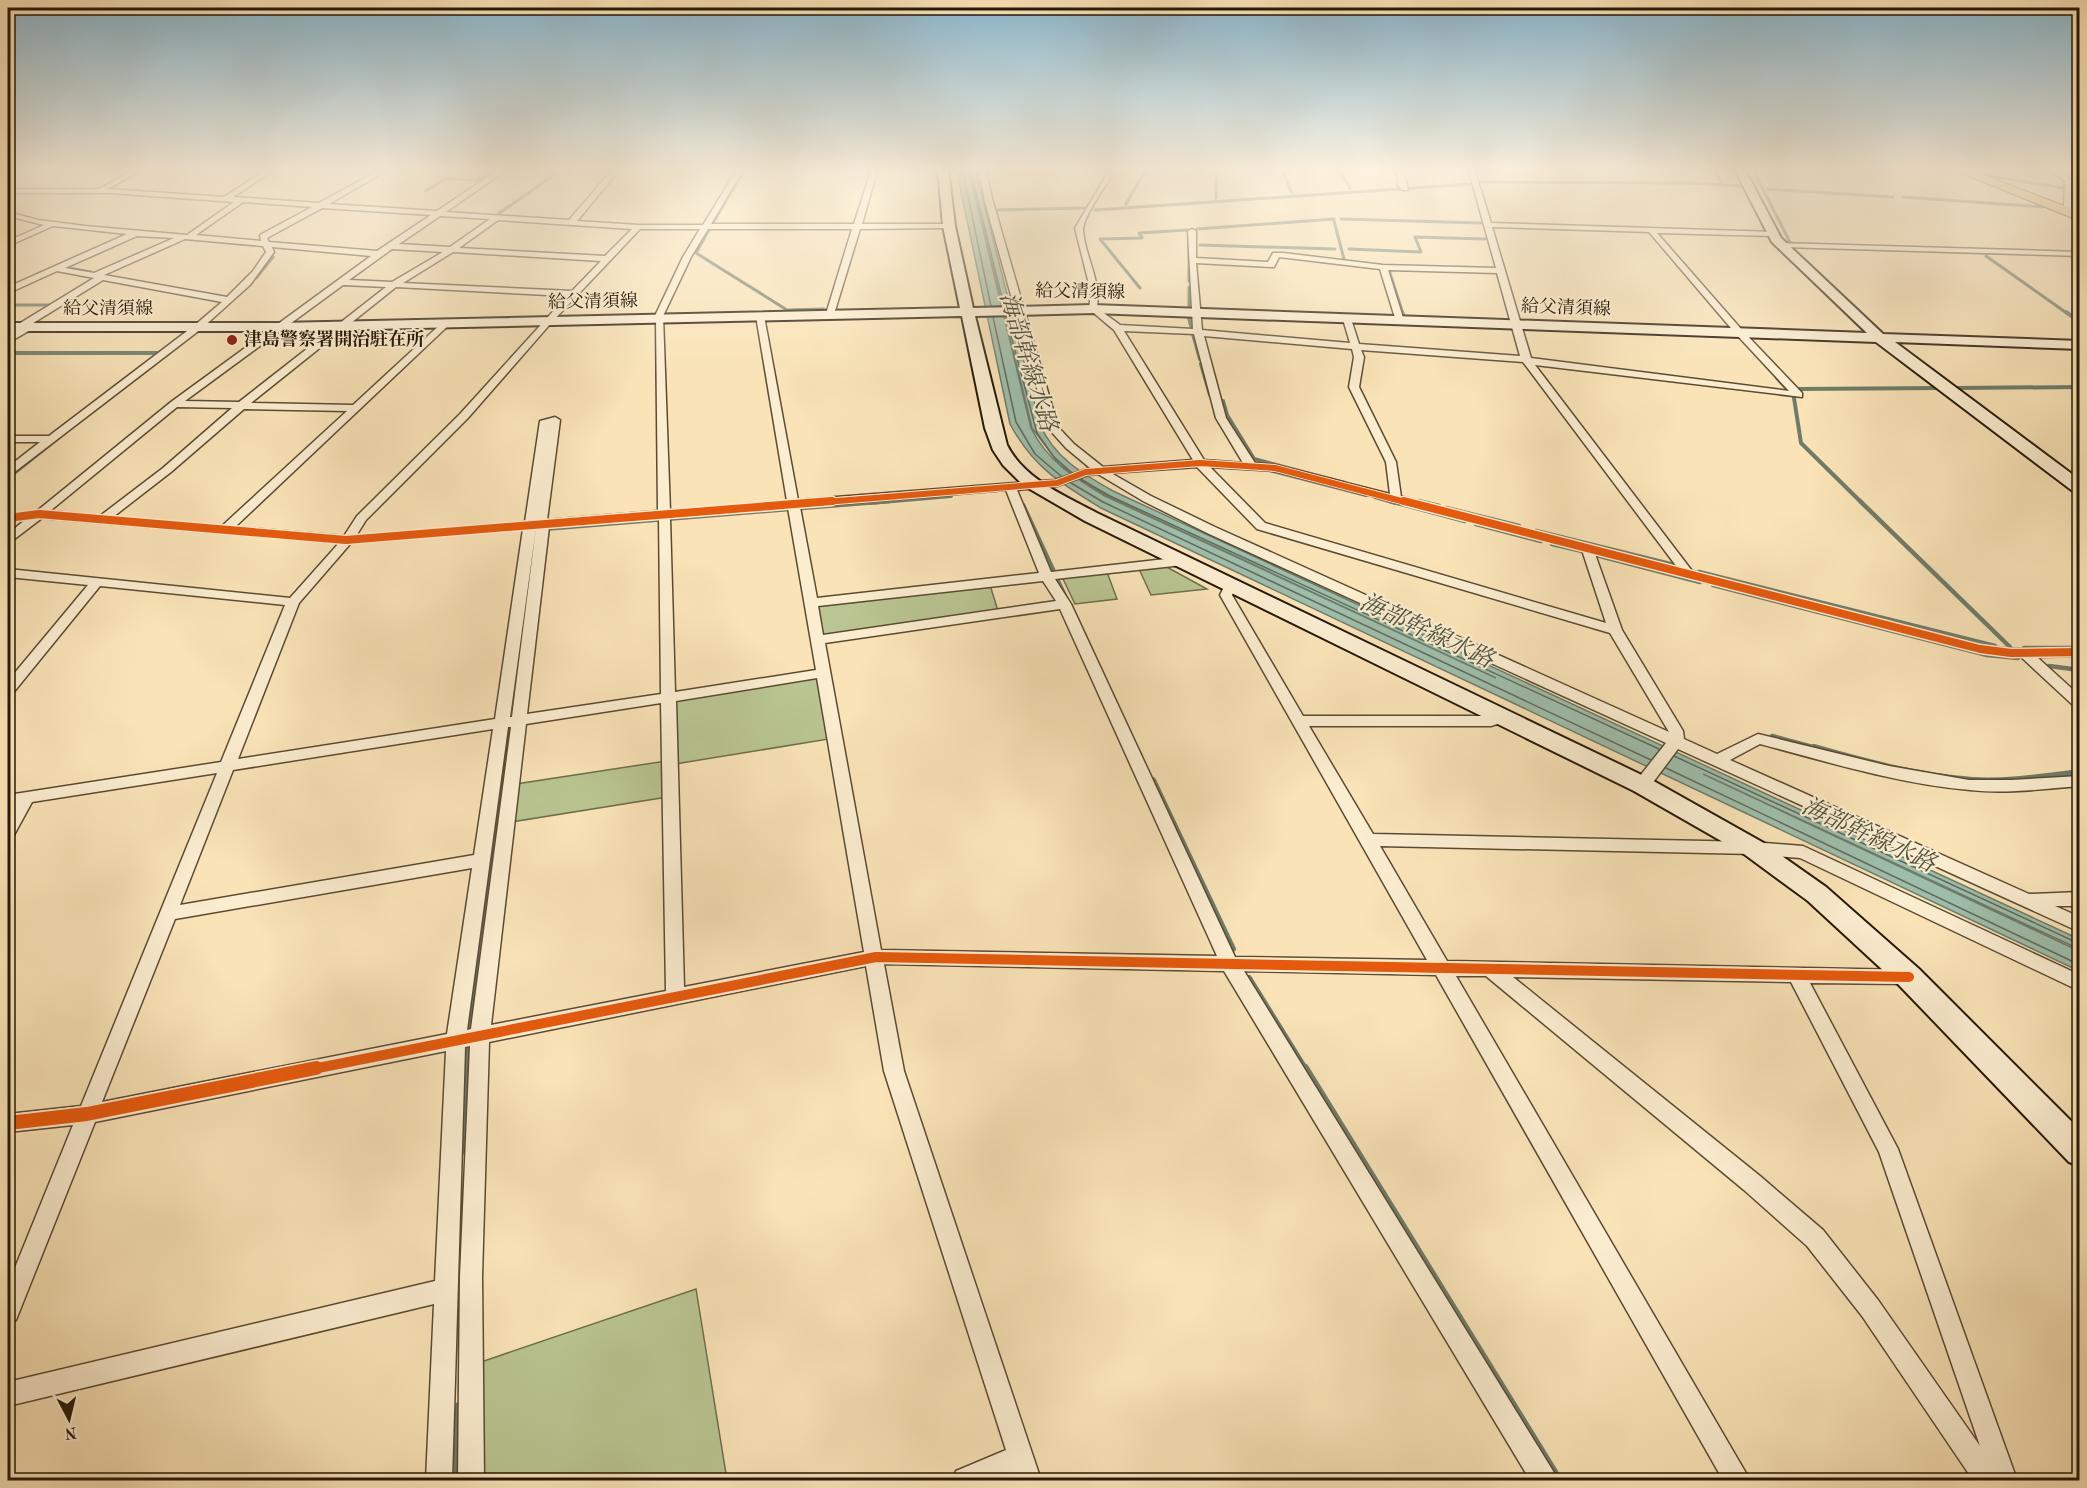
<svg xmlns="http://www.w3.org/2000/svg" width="2087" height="1488" font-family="'Old Standard TT','Noto Serif JP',serif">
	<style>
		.green { fill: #b9c592; stroke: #706e4c; stroke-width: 1.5 }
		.water { fill: #9ebeac; stroke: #6e7c6a; stroke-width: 1.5 }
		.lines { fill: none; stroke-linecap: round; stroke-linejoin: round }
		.shore { stroke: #626b5a; stroke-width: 1.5 }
		.stream-far4 { stroke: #6e7c6a; stroke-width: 3 }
		.stream-far3 { stroke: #6e7c6a; stroke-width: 4 }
		.stream-far2 { stroke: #6e7c6a; stroke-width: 4.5 }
		.stream-far1 { stroke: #6e7c6a; stroke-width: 6 }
		.stream { stroke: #6e7c6a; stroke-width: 8 }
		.street-casing { stroke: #5b4b33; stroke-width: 3 }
		.secondary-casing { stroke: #261807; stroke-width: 4 }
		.primary-casing { stroke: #261807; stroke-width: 2 }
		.street { fill: #fbedd0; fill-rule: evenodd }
		.secondary { fill: #fbedd0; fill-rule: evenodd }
		.primary { fill: #ecc27c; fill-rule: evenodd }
		.cycleway-far3-casing { stroke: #fbedd0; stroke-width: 8 }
		.cycleway-far2-casing { stroke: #fbedd0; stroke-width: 11 }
		.cycleway-far1-casing { stroke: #fbedd0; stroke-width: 14 }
		.cycleway-casing { stroke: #fbedd0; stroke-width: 17 }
		.cycleway-far3 { stroke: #e8590c; stroke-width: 6 }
		.cycleway-far2 { stroke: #e8590c; stroke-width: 8 }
		.cycleway-far1 { stroke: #e8590c; stroke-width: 10 }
		.cycleway { stroke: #e8590c; stroke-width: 14 }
		.poi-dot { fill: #8f2418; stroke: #fbedd0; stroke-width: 2 }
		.labels { text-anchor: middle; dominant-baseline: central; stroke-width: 4.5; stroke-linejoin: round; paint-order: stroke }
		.far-street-label { font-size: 18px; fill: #261807; stroke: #fbedd0 }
		.far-poi-label { font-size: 18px; font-weight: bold; fill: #261807; stroke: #fbedd0; text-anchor: start }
		.water-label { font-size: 24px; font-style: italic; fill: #505241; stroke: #fbedd0 }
	</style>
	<rect width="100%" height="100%" fill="#f9e3b7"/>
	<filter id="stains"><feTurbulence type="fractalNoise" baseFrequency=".00333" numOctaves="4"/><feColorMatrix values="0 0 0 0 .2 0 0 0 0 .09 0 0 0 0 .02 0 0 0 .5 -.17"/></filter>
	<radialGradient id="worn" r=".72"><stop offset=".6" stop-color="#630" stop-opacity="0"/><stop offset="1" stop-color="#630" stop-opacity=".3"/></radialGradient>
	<!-- green -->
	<path class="green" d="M1165,566l42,23 -56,6 -12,-26z
		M1107,572l10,27 -42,5 -13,-27z
		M990,585l8,26 -172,26 -4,-2 -5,-29 3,-2z
		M815,678l5,1 9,60 -154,25 -1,-61 5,-4z
		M666,761l1,36 -156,25 5,-38z
		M696,1289l31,191h-246v-118z"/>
	<!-- water -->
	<path class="water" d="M956,168h12l63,260c16,33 44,50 74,68l391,182 -389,-182 -47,-31 -28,-37 -63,-260h6l65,256c13,33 43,50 73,67l966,448v10l-376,-175 376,177v20l-978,-463c-41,-25 -68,-41 -91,-84z"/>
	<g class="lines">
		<!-- shore -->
		<path class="shore" d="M962,168l29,138
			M970,168l34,138
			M993,317l23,105 19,32 26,22
			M1006,317l31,116 16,23 19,17
			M1080,479l30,17 549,253
			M1071,483l32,19 548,258
			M1674,756l406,188
			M1666,768l414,197"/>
		<!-- stream-far4 -->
		<path class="stream-far4" d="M1216,168v30
			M1281,168l11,25
			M1338,168l12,20
			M1714,168l7,15
			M1752,168l39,76
			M1944,168l4,1
			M1983,175l81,13
			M1479,182l211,1 52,3
			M1768,189l125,8
			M2072,189l8,1
			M426,191l19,-12 32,1 19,-12
			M1903,197l140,10
			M1126,204l21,-36
			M2071,209h9
			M997,210l88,-2
			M1095,210l376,-26
			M498,214l63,-44h12
			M1341,219l140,4
			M1334,221l10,38
			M711,226l34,-57
			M710,228l-14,25 91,57 37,-1
			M1197,229l137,-10
			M281,230l41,-22
			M1189,241v40
			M1200,245l135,4
			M1349,249l72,3 -6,-15 70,2
			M1986,256l82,58
			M64,267l26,5
			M1389,270l14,44
			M256,278l17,-21
			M1189,287v21
			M1140,288l-40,-49 42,-1 -3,-5 48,-3
			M8,305h44
			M60,305h84"/>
		<!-- stream-far3 -->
		<path class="stream-far3" d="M1402,312l1,3
			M2066,312l14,10
			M1189,318l3,11
			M1193,334l7,25
			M8,353h150
			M1201,364l9,31
			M1777,378l13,14
			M1957,388l123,-1
			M1798,389l143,-1
			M1794,398l7,45 61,60
			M1223,401l4,14 27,44 91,24
			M1269,470l97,25
			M8,478l50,-40
			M1375,497l21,6
			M1401,497l23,6
			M870,503l81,-7"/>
		<!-- stream-far2 -->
		<path class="stream-far2" d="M1390,501l75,20
			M1418,501l21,5
			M1860,501l150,146
			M1023,505l32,69
			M1446,508l73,18
			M1476,524l65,17
			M543,529l346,-28
			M1536,531l138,34
			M1552,544l30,7
			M1596,555l104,27
			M1699,572l296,74
			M1057,579l9,19
			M1713,585l274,70 31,3
			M2024,648h56
			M2049,666l31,4
			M510,718l15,-108
			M1772,736l48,13
			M506,749l3,-24"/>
		<!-- stream-far1 -->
		<path class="stream-far1" d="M1814,747c52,15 105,29 159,33 36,2 72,-4 107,-8
			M1153,780l80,169
			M1249,978l57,92
			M470,1026l36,-279
			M468,1070v-22"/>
		<!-- stream -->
		<path class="stream" d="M1305,1068l254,412
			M466,1151l2,-83
			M457,1480l2,-74"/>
		<defs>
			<path id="street" d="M12,168h8l-12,7v-5z
				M137,168h8l-37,21 116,8 45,-29h8l-44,29 86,6 64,-35h8l-62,36 108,7 64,-43h8l-63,44 123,8 45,-52h7l-44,53 61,4h65l35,-57h6l-33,56h143l18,-56h6l-16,56h90l1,2 -4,2 -89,1 -26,85 -4,3 -4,-3 26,-85h-144l-17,28 -28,59 7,195 117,-10 -31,-185 4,-3 4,3 34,184 257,-20 35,-12 -24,-20 -18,-20 -63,-226 -6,-34h6l8,34 65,225 16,17 29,23 90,-7 -79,-130 -25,-21 2,-17 -16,-64 36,-60h6c-8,13 -34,48 -34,62 2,27 18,49 14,78l23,17 73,4 -5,-98 4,-2 4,2v27l72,4 5,-9h10l100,12 113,3 -28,-100h6l17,55 284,9 1,2 -4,2 -115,-3 85,97 60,63v4l-267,-32 157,206 288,74 31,4 69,-1v8l-43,1 43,39v13l-5,-2 -54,-50 -41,-4 -385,-99 27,76 61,101 1,8 33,15 41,-20 131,32 80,14h42l69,-4v10c-37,3 -74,8 -110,4 -71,-6 -142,-28 -210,-46l-30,16 299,134 51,-2v14h-25l25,11v15l-402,-183 -30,40h-12l-2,-4 2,-4 30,-38 -459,-210 -64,-32 -45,-27 -10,1 -31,11 -40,4 34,82 132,-15 6,4 -6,4 -128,14 16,25 164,353 192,3 -207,-365 7,-14 4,-1 6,4 -5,11 71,121h188l14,-4 7,5 -2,3 -19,6h-182l64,108 380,8 50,4 277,129v16l-280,-133 -47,-4 -373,-8 67,115 462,9 6,2 3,5 -3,5 -6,2 -99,-1 88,166 119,331h-44l-111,-164 -55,-70 -63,-56 -258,-214h-30l294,504h-27l-287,-505 -192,-4 309,500 4,9h-27l-306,-509 -340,-7 20,107 137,409h-26l-2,-7 -19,7h-42l4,-9 50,-21 -122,-379 -18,-105 -377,76 -7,235 2,203h-26l2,-203 10,-231 -5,1 -13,433h-26l8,-176 -426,102v-24l427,-101 11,-230 -351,71 -79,198 -8,3v-38l65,-160 -65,7v-18l73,-8 136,-333 -185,29 -18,33 -6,2v-19l7,-14 -7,1v-10l213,-33 64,-157 -185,-19 -87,107 -5,2v-14l80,-96 -80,-8v-8l282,29 49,-55 -297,-25 -34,26v-10l18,-15 -18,3v-7l29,-4 134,-109 200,-146 -99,-9 2,5 -24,33 -49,44 -189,145 -4,1v-8l32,-25h-32v-6h41l146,-111 27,-23 -119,-22 -73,45 4,2 -2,2 -24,14v-7l11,-7 -4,-2 2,-2 77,-47 -37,-7 -46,21h-3v-5l119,-53 -74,-8 -45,20v-5l36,-16 -36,-9v-4l30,8 47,6 102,9 47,-33 -124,-9h-102v-4h91zM243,202l69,5 -52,28 1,6 -65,-6zM322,208l109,7 -54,36 -108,-9 -2,-4zM440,216l50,3 -40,28 -51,-3zM498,220l134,9 -27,27 -146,-8zM1492,227l157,5 87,102 53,57 -258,-33zM640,229h60l-17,28 -29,61 2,2 2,191 -111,9 13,-100 -5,-3 -15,4 -15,101 -169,14 10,-16 102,-102 83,-95zM137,236l37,2 -80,35 -29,-5zM185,239l78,7 3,6 -13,19 -26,26 -123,-22zM392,249l51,3 -51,30 -43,-2zM453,252l148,9 -29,30 -169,-8zM1279,257l101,12 16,52 4,3 4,-3 -16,-51 109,3 23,83 -161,-12 -8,-25 -4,-3 -4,3 7,24 -148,-13 -6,-67 75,4h3zM343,285l43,2 -147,115 -54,-1zM396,287l171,9 -107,118 -103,102 -13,20 -109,-9 216,-204 -7,-2 -91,84 -102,-2zM1124,331l70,3 22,84 27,45 -39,-3zM1204,336l148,13 2,8 -5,30 37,75 4,32 -115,-29 -20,-2 -29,-45zM1361,350l162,12 154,205 -276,-70 -5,-35 -37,-75 5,-30zM177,407l55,1 -69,60 -63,48 -50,-5zM244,409l103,2 -125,115 -109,-9 58,-45zM1197,467l60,62 353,104 59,99 -454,-205 -64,-31 -40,-23zM1210,467l65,4 307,79 24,73 -341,-100zM1006,490l33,83 -222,25 -17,-91zM788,508l28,162 -141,22 -5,-174zM659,518l2,176 -134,20 22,-187zM536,528l-24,189h-2zM523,529l-28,190 -257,40 61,-156 52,-60zM1043,581l13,20 -233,34 -5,-29zM1060,609l157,347 -336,-6 -56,-307zM817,678l47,274 -180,35 -8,-286zM661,703l5,288 -175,34 35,-301zM508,727h3l-40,302 -4,1zM493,729l-19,126 -294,50 53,-135zM472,868l-25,166 -345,68 73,-183zM1513,977l278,5 88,170 101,294 -102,-146 -55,-70 -63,-54z
				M1397,168h6l5,22h-6l-4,-5z
				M2047,168h8l16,12v30l-21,-3 4,-2 10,1 1,-25z
				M1780,243l300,9v4l-297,-9h-3z"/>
			<path id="secondary" d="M938,168h10l7,58 18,82 120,-3 774,28 -95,-91 -38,-74h10l37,70 102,96 197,7v8l-185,-7 185,138v13l-6,-1 -198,-150 -783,-29 -118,3 32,129c17,34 58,51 90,68l553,266 112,63 64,45 93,82 161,161v36l-11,-4 -170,-177 -91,-84 -64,-47 -110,-63 -549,-270 -62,-36 -20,-20 -10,-15 -8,-22 -23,-112 -683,15h-271v-8h271l681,-15 -17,-82z"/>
			<path id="primary" d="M1949,168h17l114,44v9z"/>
		</defs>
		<!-- street casing -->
		<use href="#street" class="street-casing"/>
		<!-- secondary casing -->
		<use href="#secondary" class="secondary-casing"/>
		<!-- primary casing -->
		<use href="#primary" class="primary-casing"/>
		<!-- street -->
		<use href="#street" class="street"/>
		<!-- secondary -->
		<use href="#secondary" class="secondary"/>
		<!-- primary -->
		<use href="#primary" class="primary"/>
		<defs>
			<path id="cycleway-far3" d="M813,503l244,-20 29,-11 114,-9 75,5 134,35"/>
			<path id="cycleway-far2" d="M1404,501l576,148 31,4 69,-1
				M8,518l31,-4 307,26 486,-39"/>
			<path id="cycleway-far1" d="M308,1070l568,-113 1033,20"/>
			<path id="cycleway" d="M8,1123l79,-9 229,-46"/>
		</defs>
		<!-- cycleway-far3 casing -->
		<use href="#cycleway-far3" class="cycleway-far3-casing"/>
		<!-- cycleway-far2 casing -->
		<use href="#cycleway-far2" class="cycleway-far2-casing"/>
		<!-- cycleway-far1 casing -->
		<use href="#cycleway-far1" class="cycleway-far1-casing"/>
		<!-- cycleway casing -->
		<use href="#cycleway" class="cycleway-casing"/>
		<!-- cycleway-far3 -->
		<use href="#cycleway-far3" class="cycleway-far3"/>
		<!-- cycleway-far2 -->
		<use href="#cycleway-far2" class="cycleway-far2"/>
		<!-- cycleway-far1 -->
		<use href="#cycleway-far1" class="cycleway-far1"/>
		<!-- cycleway -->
		<use href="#cycleway" class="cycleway"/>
	</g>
	<!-- sky -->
	<linearGradient id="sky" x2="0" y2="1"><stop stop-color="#8ab8d0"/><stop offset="0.45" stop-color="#fcf2df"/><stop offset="1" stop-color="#fcf2df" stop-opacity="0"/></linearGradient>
	<rect width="2087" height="376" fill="url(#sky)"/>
	<!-- markers -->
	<circle class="poi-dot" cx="232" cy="340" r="6"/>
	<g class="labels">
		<!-- far-street labels -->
		<g class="far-street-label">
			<text transform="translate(1080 292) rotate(1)">給父清須線</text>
			<text transform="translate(593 302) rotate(-1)">給父清須線</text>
			<text transform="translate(1566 308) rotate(2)">給父清須線</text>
			<text x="108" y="309">給父清須線</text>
		</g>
		<!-- far-poi labels -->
		<g class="far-poi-label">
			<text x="244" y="340">津島警察署開治駐在所</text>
		</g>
		<!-- water labels -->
		<g class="water-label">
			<text transform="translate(1027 362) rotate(73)">海部幹線水路</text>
			<text transform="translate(1426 632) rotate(25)">海部幹線水路</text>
			<text transform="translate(1868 836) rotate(25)">海部幹線水路</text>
		</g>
	</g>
	<!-- margin -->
	<rect width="2087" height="1488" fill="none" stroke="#f9e3b7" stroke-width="30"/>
	<rect x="9" y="9" width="2069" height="1470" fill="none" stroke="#261807" stroke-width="3"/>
	<rect x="15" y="15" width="2057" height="1458" fill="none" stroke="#261807" stroke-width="1.5"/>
	<!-- north arrow -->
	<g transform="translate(69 1419) rotate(173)" stroke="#fbedd0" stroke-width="4.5" paint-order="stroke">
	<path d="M0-4.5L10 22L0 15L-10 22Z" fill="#261807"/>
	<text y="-9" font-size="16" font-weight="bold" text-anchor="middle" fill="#261807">N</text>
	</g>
	<rect width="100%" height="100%" filter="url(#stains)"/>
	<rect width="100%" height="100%" fill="url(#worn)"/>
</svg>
